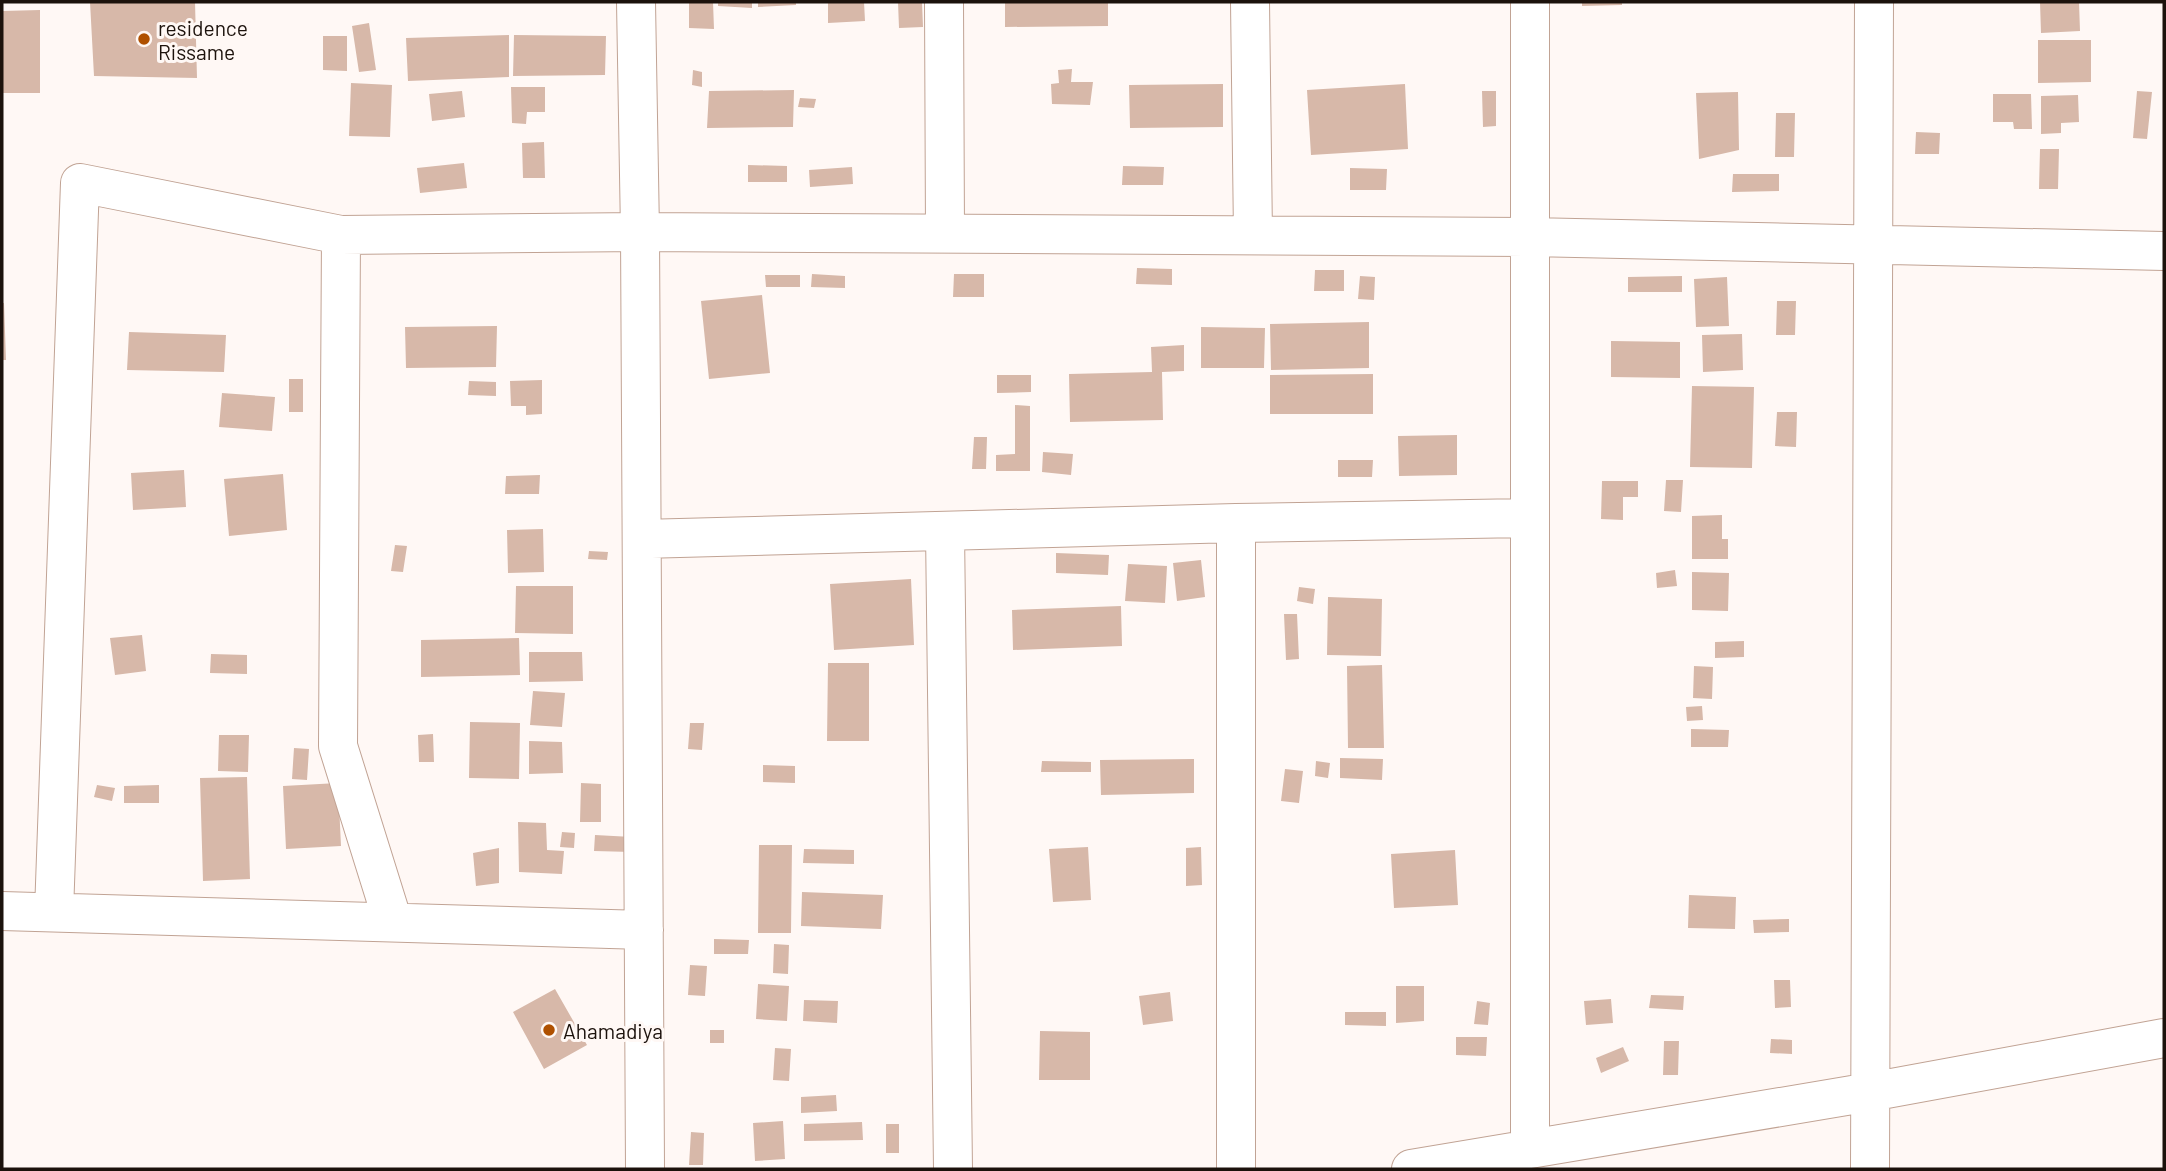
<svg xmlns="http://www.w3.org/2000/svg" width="2166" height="1171" font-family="Barlow,sans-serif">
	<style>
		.building { fill: #d7b8a9 }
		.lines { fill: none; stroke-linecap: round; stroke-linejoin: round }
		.minor-casing { stroke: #c1a394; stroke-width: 40 }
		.minor { stroke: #fff; stroke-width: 38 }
		.poi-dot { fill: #af5000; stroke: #fff8f5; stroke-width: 2.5 }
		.labels { text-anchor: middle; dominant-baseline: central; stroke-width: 6; stroke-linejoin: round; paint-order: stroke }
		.poi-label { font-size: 21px; fill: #1c120c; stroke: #fff8f5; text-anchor: start }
	</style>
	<rect width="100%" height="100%" fill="#fff8f5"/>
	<!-- building -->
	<path class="building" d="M90,2h105l2,76 -103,-2z
		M689,2h24l1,27 -25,-1z
		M718,2h34v6l-34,-2z
		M758,2h38v3l-38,2z
		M828,2h36l1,19 -37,2z
		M898,2h24l1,25 -24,1z
		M1005,2h103v24l-103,1z
		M1582,2h40v3l-40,1z
		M2040,2h39l1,29 -39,2z
		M40,10v83h-38v-82z
		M369,23l7,47 -17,2 -7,-46z
		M509,35v42l-101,4 -2,-43z
		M514,35l92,1 -1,39 -92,1z
		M323,36h24v35l-24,-1z
		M2038,40h53v42l-53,1z
		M1072,69l-1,13h22l-3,23 -38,-1 -1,-20 8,-1 -1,-13z
		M693,70l9,2v15l-10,-2z
		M351,83l41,2 -2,52 -41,-1z
		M1223,84v43l-93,1 -1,-43z
		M1405,84l3,65 -97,6 -4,-65z
		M511,87h34v25h-18l-1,12 -14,-1z
		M794,90l-1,37 -86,1 2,-37z
		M462,91l3,26 -33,4 -3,-27z
		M1482,91h14v35l-13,1z
		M2137,91l15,1 -5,47 -14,-1z
		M1738,92l1,58 -40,9 -3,-66z
		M1993,94h38l1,35h-18l-1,-7h-20z
		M2078,95l1,27 -18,1v10l-20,1v-38z
		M800,98l16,1 -2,9 -16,-1z
		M1776,113h19l-1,44h-19z
		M1916,132l24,1 -1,21h-24z
		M544,142l1,36h-22l-1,-35z
		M2040,149h19l-1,40h-19z
		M464,163l3,25 -47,5 -3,-25z
		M748,165l39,1v16h-39z
		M1123,166l41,1 -1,18h-41z
		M852,167l1,17 -43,3 -1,-17z
		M1350,168l37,1 -1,21h-36z
		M1733,174h46v17l-47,1z
		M1137,268l35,1v16l-36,-1z
		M1315,270h29v21h-30z
		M812,274l33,2v12l-34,-1z
		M954,274h30v23h-31z
		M765,275h35v12h-34z
		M1360,276l15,1 -1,23 -16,-1z
		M1682,276v16h-54v-15z
		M1727,277l2,49 -33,1 -2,-48z
		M762,295l8,78 -61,6 -8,-78z
		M1777,301h19l-1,34h-19z
		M2,303h2l2,57h-4z
		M1369,322v46l-98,2 -1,-46z
		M497,326l-1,41 -90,1 -1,-41z
		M1201,327l64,1 -1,40h-63z
		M129,332l97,3 -2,37 -97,-2z
		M1742,334l1,36 -40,2 -1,-37z
		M1611,341l69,1v36l-69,-1z
		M1184,345v26l-22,1 1,48 -93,2 -1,-48 83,-2 -1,-25z
		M1373,374v40h-103v-39z
		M997,375h34v17l-34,1z
		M289,379h14v33h-14z
		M542,380v34l-16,1v-9h-15l-1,-25z
		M469,381l27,1v14l-28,-1z
		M1692,386l62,1 -2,81 -62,-1z
		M222,393l53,4 -3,34 -53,-4z
		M1015,405l15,1v65h-34v-16l19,-1z
		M1777,412h20l-1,35 -21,-1z
		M1457,435v40l-58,1 -1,-40z
		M974,437h13l-1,32h-14z
		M1043,452l30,2 -2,21 -29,-3z
		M1338,460h35l-1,17h-34z
		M184,470l2,37 -53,3 -2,-37z
		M283,474l4,56 -58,6 -5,-57z
		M540,475l-1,19h-34l1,-18z
		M1666,480h17l-2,32 -17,-1z
		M1602,481h36v16h-15v23l-22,-1z
		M1722,515v24h6v20h-36v-43z
		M543,529l1,43 -36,1 -1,-43z
		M395,545l12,1 -4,26 -12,-1z
		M589,551l19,1 -1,8 -19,-1z
		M1056,553l53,2 -1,20 -52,-2z
		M1201,560l4,37 -28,4 -4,-38z
		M1128,564l39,2 -2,37 -40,-2z
		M1675,570l2,16 -20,2 -1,-15z
		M1692,572l37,1 -1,38 -36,-1z
		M911,579l3,66 -80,5 -4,-66z
		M516,586h57v48l-58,-1z
		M1299,587l16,2 -2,15 -16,-3z
		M1328,597l54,2 -1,57 -54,-1z
		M1121,606l1,40 -109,4 -1,-40z
		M1284,614h13l2,45 -13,1z
		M142,635l4,36 -31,4 -5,-37z
		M519,638l1,37 -99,2v-37z
		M1744,641v16l-29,1v-16z
		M529,652h53l1,29 -54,1z
		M211,654l36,1v19l-37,-1z
		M828,663h41v78h-42z
		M1382,665l2,83h-36l-1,-82z
		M1694,666l19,1 -1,32 -19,-1z
		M533,691l32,2 -3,34 -32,-2z
		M1702,706l1,14 -16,1 -1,-14z
		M470,722l50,1 -1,56 -50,-1z
		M690,723h14l-2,27 -14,-1z
		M1691,729l38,1 -1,17h-37z
		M433,734l1,28h-15l-1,-27z
		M219,735h30l-1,37 -30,-1z
		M529,741l33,1 1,31 -34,1z
		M294,748l15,1 -2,31 -15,-1z
		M1340,758l43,1 -1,21 -42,-2z
		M1194,759v34l-93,2 -1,-35z
		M1042,761l49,1v10h-50z
		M1316,761l14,2 -2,15 -13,-2z
		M763,765l32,1v17l-32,-1z
		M1285,769l18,2 -4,32 -18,-2z
		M247,777l3,102 -47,2 -3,-103z
		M338,783l3,63 -55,3 -3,-63z
		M581,783l20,1v38h-21z
		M97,785l18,3 -3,13 -18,-4z
		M159,785v18h-35v-17z
		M518,822l28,1 1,27 17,1 -2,23 -43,-2z
		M562,832l13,1 -1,15 -14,-1z
		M595,835l37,2v15l-38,-1z
		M759,845h33l-1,88h-33z
		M1088,847l3,53 -38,2 -4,-53z
		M1201,847l1,38 -16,1v-38z
		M499,848v35l-23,3 -3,-33z
		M804,849l50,1v14l-51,-1z
		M1455,850l3,55 -64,3 -3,-54z
		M802,892l81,3 -2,34 -80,-3z
		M1689,895l47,2 -1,32 -47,-1z
		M1789,919v13l-35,1 -1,-13z
		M714,939l35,1 -1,14h-34z
		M774,944l15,1 -1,29 -15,-1z
		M690,965l17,1 -2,30 -17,-1z
		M1774,980h16l1,27 -16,1z
		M758,984l31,2 -2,35 -31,-2z
		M1396,986h28v35l-28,2z
		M555,989l32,56 -43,24 -31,-57z
		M1170,992l3,29 -30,4 -4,-29z
		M1651,995l33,1 -1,14 -34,-2z
		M1611,999l2,24 -27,2 -2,-24z
		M804,1000l34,1 -1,22 -34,-2z
		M1477,1001l13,2 -2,22 -14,-1z
		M1345,1012h41v14l-41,-1z
		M710,1030h14v13h-14z
		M1040,1031l50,1v48h-51z
		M1456,1037h31l-1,19 -30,-1z
		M1771,1039l21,1v14l-22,-1z
		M1664,1041h15l-1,34h-15z
		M1623,1047l6,14 -28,12 -5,-15z
		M775,1048l16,1 -2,32 -16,-1z
		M836,1095l1,16 -36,2v-16z
		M783,1121l2,38 -30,2 -2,-38z
		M862,1122l1,18 -59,1v-17z
		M886,1124h13v29h-13z
		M691,1132l13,1 -1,32h-14z"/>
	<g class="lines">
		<defs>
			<path id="minor" d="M636,2l4,230 5,937
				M944,2l1,231
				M1250,2l3,233
				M341,235l-3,511 55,176
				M1236,523v646
				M945,531l8,638
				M642,539l594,-16 294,-5
				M2,911l642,19
				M54,912l26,-729 261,52 299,-3 890,5 634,14
				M1530,1149v-1147
				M1411,1169l459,-77 294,-54
				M1870,1169l4,-1167"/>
		</defs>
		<!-- minor casing -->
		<use href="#minor" class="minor-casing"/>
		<!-- minor -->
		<use href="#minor" class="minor"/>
	</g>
	<!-- markers -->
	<g class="poi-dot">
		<circle cx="144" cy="39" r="7"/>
		<circle cx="549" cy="1030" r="7"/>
	</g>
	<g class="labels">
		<!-- poi labels -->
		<g class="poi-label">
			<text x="158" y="27">residence<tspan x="158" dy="24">Rissame</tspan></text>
			<text x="563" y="1030">Ahamadiya</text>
		</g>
	</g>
	<!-- border -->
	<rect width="2166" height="1171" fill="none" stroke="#1c120c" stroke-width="7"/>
</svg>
